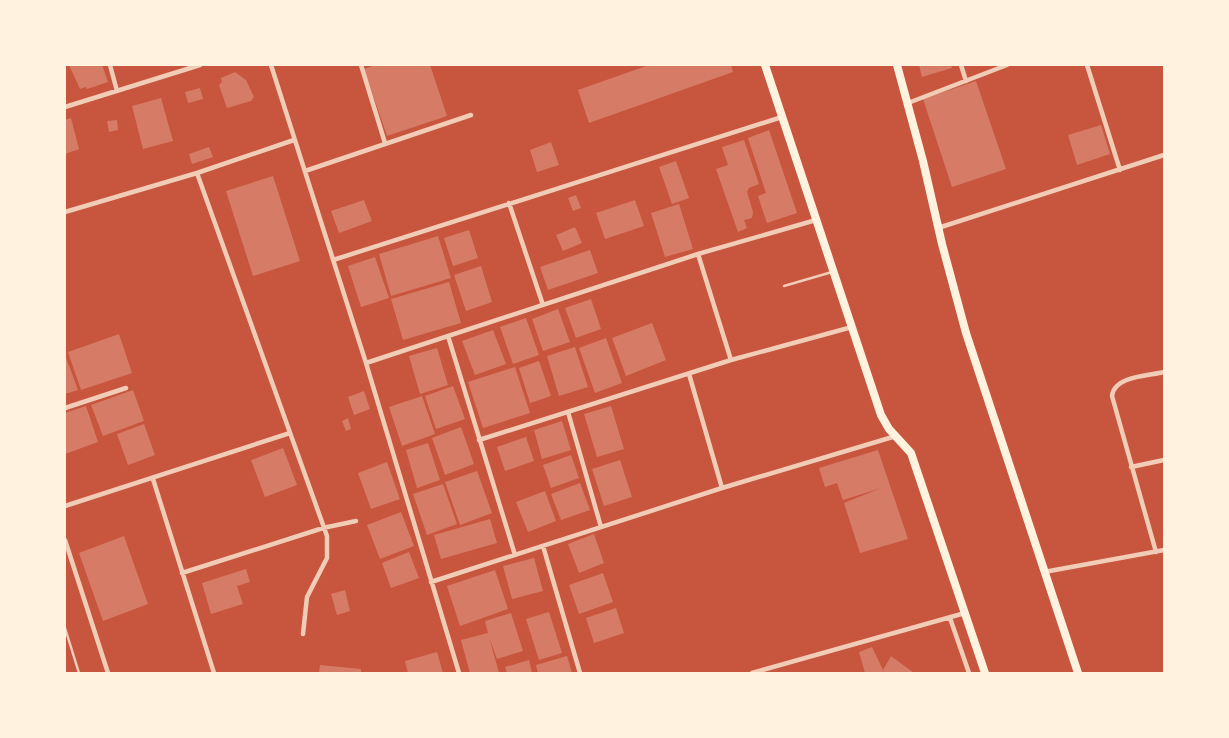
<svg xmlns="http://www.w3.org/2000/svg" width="1229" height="738" font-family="'Public Sans',sans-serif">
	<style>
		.building { fill: #d67c66 }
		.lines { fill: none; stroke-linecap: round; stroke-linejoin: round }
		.service { stroke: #f1ccb7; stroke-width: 2.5 }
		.minor { stroke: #f1ccb7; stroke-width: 4.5 }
		.primary { stroke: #fff3e0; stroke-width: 8 }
	</style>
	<rect width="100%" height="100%" fill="#c8553d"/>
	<!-- building -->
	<path class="building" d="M69,65h33l6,17 -21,7 -1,-2 -6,2z
		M376,65h54l17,51 -60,20 -23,-67z
		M649,65h82l2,7 -144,51 -11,-33z
		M919,65h32l1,3 -30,9z
		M235,72l11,8 8,17 -3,4 -24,7 -8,-23 3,-3 -1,-4z
		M976,81l30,88 -54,18 -29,-88z
		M200,88l3,11 -15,4 -3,-11z
		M161,98l12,43 -30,8 -11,-43z
		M71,118l8,31 -14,5v-34z
		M117,120l1,10 -9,2 -2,-11z
		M1101,125l9,29 -33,11 -9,-30z
		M769,130l28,83 -30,10 -9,-27 8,-3 -18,-55z
		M744,140l15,44 -10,4 -2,4 6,20 -1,6 -8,2 3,8 -9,4 -22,-63 12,-4 -6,-18z
		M551,142l8,23 -22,7 -7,-22z
		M209,147l4,10 -21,7 -3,-10z
		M676,161l13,37 -17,6 -13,-37z
		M273,176l27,85 -47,15 -27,-85z
		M576,195l5,13 -8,3 -5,-13z
		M364,200l8,21 -33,12 -8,-22z
		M635,200l9,26 -39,13 -9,-26z
		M679,204l14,45 -28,8 -14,-44z
		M575,227l7,16 -19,8 -7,-16z
		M469,230l9,28 -25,8 -9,-28z
		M438,236l13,42 -60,18 -12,-42z
		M590,250l8,23 -50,17 -8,-23z
		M375,257l14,41 -28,9 -13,-41z
		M481,266l11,36 -26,9 -12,-36z
		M449,282l12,41 -58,17 -12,-41z
		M591,299l10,30 -25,9 -11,-30z
		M558,309l12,33 -27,9 -11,-32z
		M526,318l13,37 -26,9 -13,-37z
		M652,323l14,37 -40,16 -14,-38z
		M493,330l13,34 -31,11 -13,-34z
		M119,334l13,39 -51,17 -13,-38z
		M606,338l16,45 -27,10 -16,-45z
		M575,347l13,40 -29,9 -12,-40z
		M437,348l11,37 -28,9 -11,-38z
		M65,355l13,35 -13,4z
		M539,361l12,35 -21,7 -11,-35z
		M515,367l15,46 -47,15 -15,-46z
		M453,386l12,33 -29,10 -11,-33z
		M133,390l11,31 -41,15 -12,-31z
		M364,391l6,18 -16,6 -6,-18z
		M422,396l13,38 -33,12 -13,-39z
		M86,406l12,36 -33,12v-41z
		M611,406l13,43 -27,8 -13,-43z
		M348,418l3,11 -5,2 -4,-10z
		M562,421l9,29 -29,9 -8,-29z
		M144,424l11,31 -27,10 -11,-31z
		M461,427l13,37 -29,11 -13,-37z
		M526,437l8,24 -29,10 -8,-24z
		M428,443l12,37 -23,8 -11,-38z
		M283,448l14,37 -32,12 -14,-37z
		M878,450l30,89 -48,14 -16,-50 37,-15 -38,12 -6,-17 -12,4 -6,-19z
		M571,455l8,23 -28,10 -8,-23z
		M620,460l12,37 -28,9 -12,-37z
		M387,462l13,37 -29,10 -13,-36z
		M477,471l15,42 -32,12 -15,-43z
		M580,483l10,27 -29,10 -10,-26z
		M443,484l14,40 -30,11 -14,-41z
		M545,491l11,30 -28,11 -12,-30z
		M401,512l13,34 -34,13 -13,-34z
		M490,519l7,24 -56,16 -7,-24z
		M594,534l10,29 -25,10 -11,-29z
		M124,536l24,68 -45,17 -24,-68z
		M409,552l10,26 -28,10 -9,-25z
		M534,558l9,33 -31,8 -9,-33z
		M246,569l4,13 -13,4 6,18 -32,10 -9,-31z
		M495,570l13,39 -48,17 -13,-40z
		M603,573l10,29 -34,12 -10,-29z
		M345,590l5,21 -13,4 -6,-21z
		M616,608l8,25 -30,10 -8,-25z
		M549,612l13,41 -23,7 -13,-41z
		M511,613l12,38 -26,8 -8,-22 10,36h-29l-9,-33 27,-7 -3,-12z
		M872,647l11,23 8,-14 23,17h-49l-6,-21z
		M437,652l6,21h-35l-3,-12z
		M567,656l5,17h-34l-2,-8z
		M529,660l3,13h-25l-2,-6z
		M320,665l41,4v4h-42z"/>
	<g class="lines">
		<!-- service -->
		<path class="service" d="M784,286l48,-14
			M65,628l14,45"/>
		<!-- minor -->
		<path class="minor" d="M110,65l7,26
			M271,65l95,298 93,310
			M361,65l24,78
			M961,65l5,16
			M1087,65l33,105
			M908,103l99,-38
			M65,107l135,-42
			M294,140l-97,33 130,363v22l-20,39 -4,37
			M305,171l166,-56
			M509,203l34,102
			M65,212l132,-39
			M938,228l226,-73
			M698,254l33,106
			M333,260l449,-143
			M448,336l67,219
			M366,363l332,-109 118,-34
			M689,374l33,114
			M65,408l61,-20
			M568,412l33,115
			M479,440l252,-80 121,-33
			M1131,467l33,-7
			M153,479l61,194
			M65,506l225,-73
			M65,540l43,133
			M543,546l37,127
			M1156,552l-44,-156c2,-20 36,-20 52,-24
			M1044,572l120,-22
			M182,573l141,-45 33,-7
			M431,582l291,-94 174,-52
			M950,618l19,55
			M752,673l213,-60"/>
		<!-- primary -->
		<path class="primary" d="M765,65l116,350 8,14 22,24 74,220
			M897,65l26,96 19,83 24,89 112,340"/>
	</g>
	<!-- border -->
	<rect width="1229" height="738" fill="none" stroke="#fff3e0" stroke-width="132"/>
</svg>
